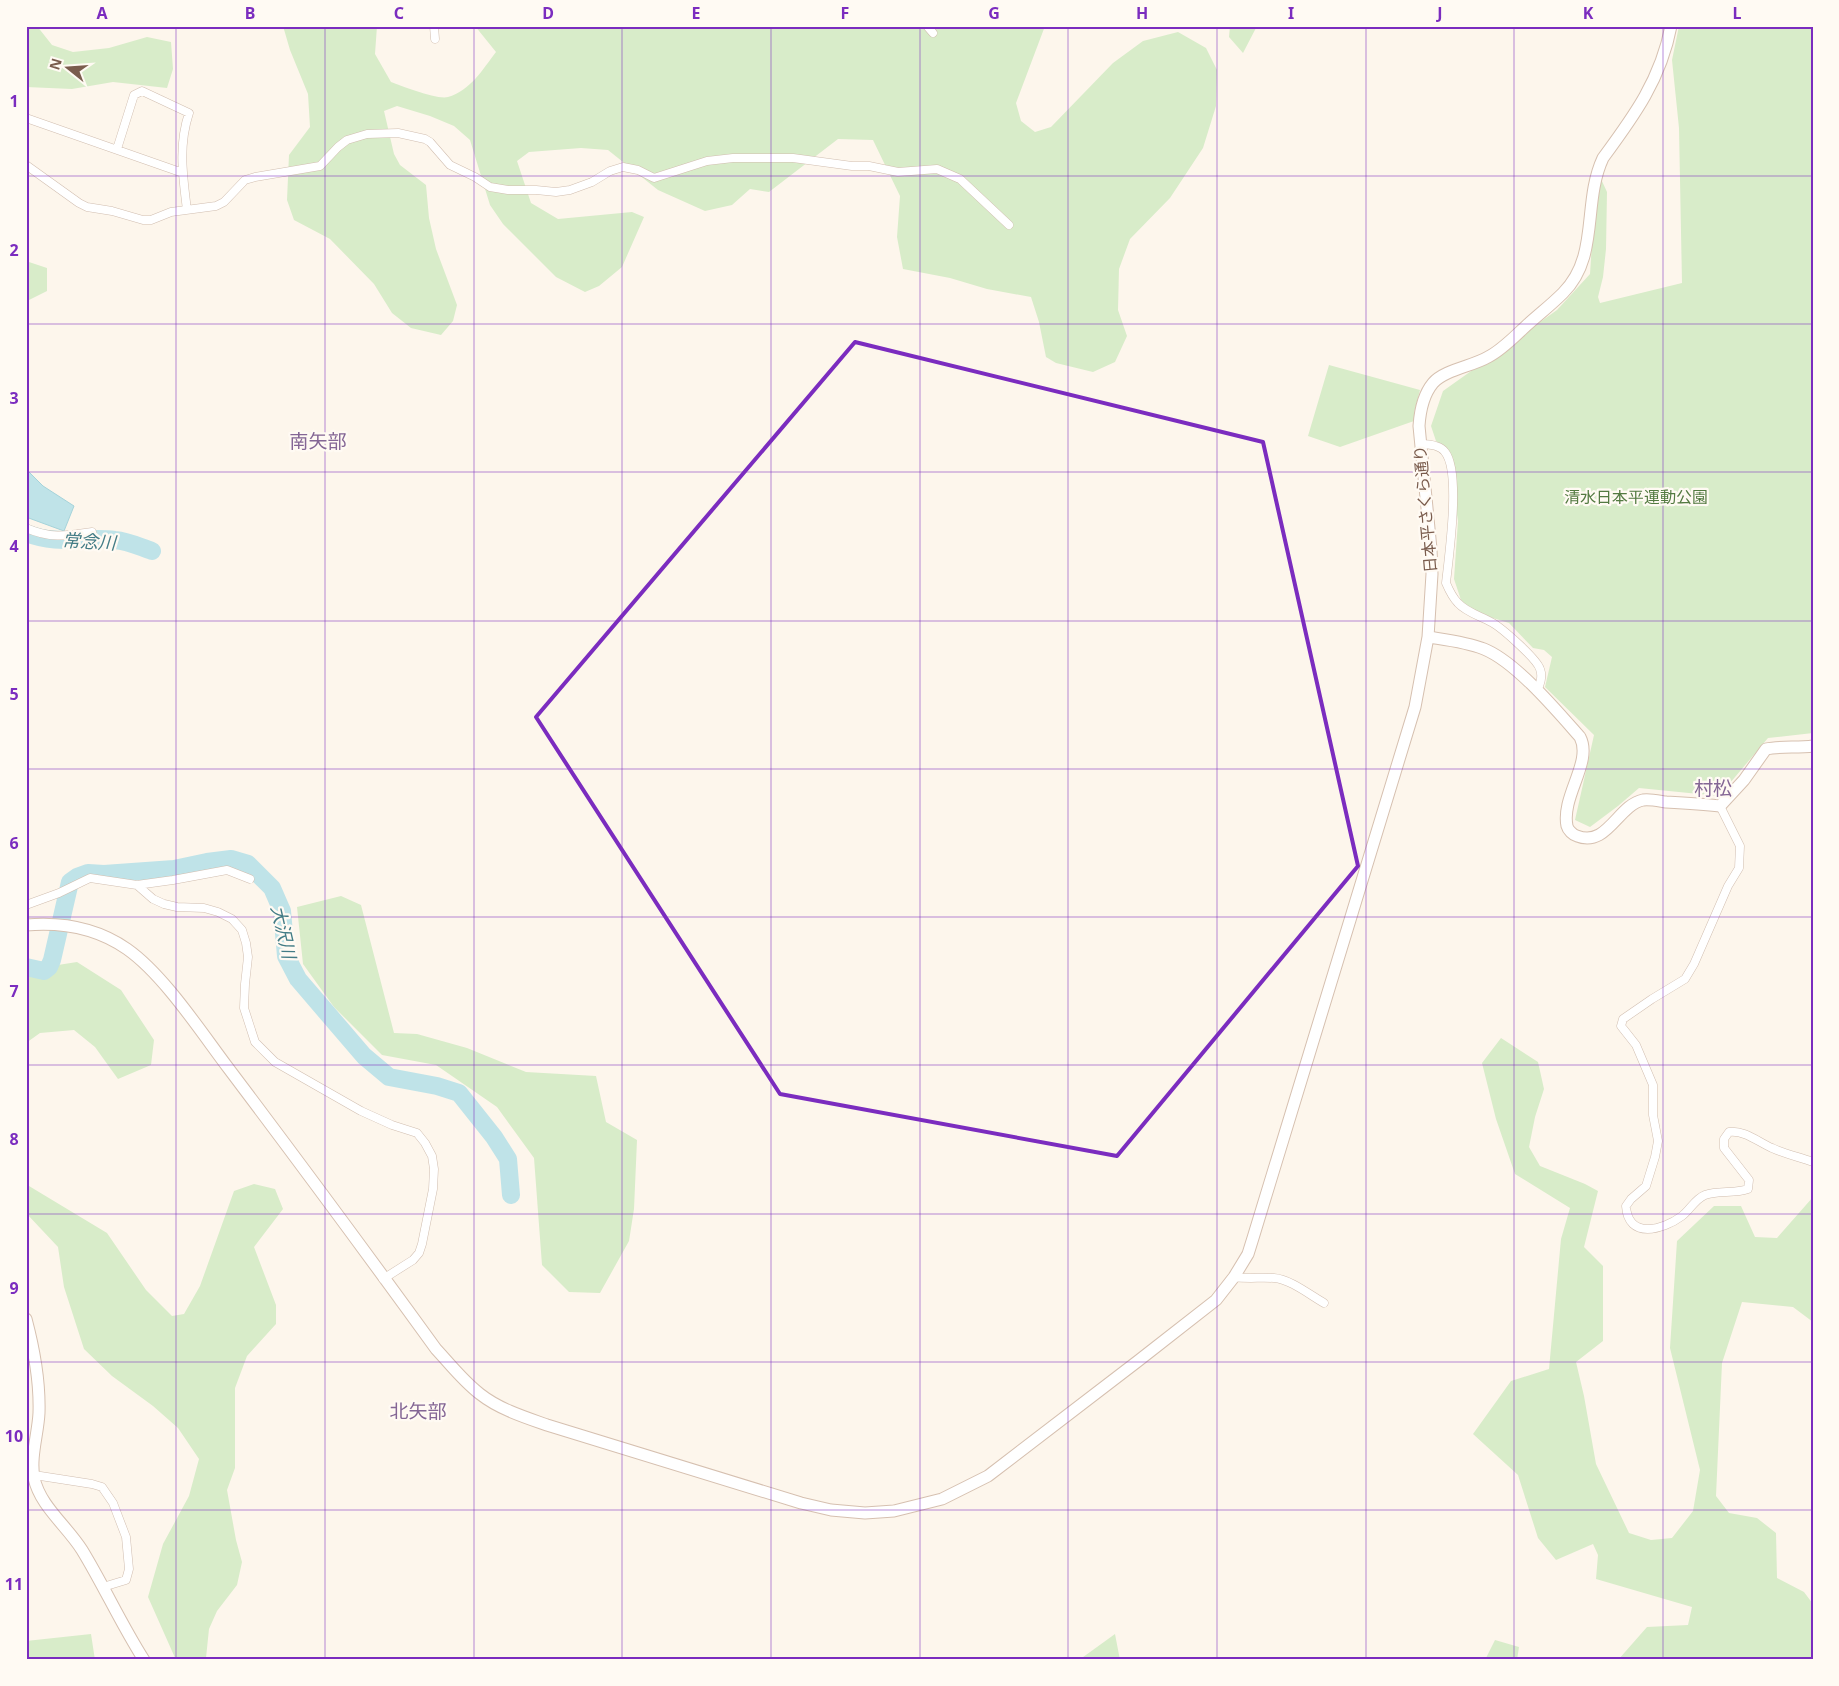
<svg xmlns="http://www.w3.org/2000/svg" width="1839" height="1686" font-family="'Noto Sans','Noto Sans JP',sans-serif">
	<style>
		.green { fill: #d8ecc9 }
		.water { fill: #bfe3e8; stroke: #a5d3da }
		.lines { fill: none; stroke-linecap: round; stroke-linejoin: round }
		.river { stroke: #bfe3e8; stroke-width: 18 }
		.street-casing { stroke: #d1beb0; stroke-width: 9 }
		.secondary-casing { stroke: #d6c0b0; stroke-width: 13 }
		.street { stroke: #fff; stroke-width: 8 }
		.secondary { stroke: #fff; stroke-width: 11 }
		.marked { fill: none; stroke: #7b2cbf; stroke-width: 4; stroke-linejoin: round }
		.grid { fill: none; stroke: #7b2cbf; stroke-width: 1; stroke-opacity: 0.55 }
		.labels { text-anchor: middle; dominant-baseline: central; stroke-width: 4.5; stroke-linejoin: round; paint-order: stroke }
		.park-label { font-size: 16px; fill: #537a41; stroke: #fffaf3 }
		.street-label { font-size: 16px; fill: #7a5c4d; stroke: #fffaf3 }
		.water-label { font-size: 18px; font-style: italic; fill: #437c86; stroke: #fffaf3 }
		.quarter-label { font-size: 19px; fill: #846695; stroke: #fffaf3 }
		.neatline { fill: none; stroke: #7b2cbf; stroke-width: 2 }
		.grid-label { font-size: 16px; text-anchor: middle; font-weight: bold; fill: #7b2cbf }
	</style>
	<rect width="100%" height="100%" fill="#fdf6ec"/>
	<!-- green -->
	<path class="green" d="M26,26h11l15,19 21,7 36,-4 38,-11 24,5 2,27 -6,19 -54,-6 -41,7 -46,-2z
		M283,26h94l-2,28 16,28c11,4 46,18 57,15 22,-6 35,-28 48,-45l-21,-26h570l-29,77 5,18 14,11 16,-5 62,-64 30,-22 35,-9 28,16 11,22 -1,36 -13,42 -33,50 -40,41 -11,30 -1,41 9,26 -12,26 -22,10 -37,-9 -10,-6 -7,-35 -8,-25 -44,-8 -37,-11 -47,-9 -6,-32 3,-41 -27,-56 -35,-1 -69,53 -19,-3 -18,16 -27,6 -47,-21 -50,-40 -27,-2 -52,4 -12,9 14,42 27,16 74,-7 12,5 -22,50 -23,19 -14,6 -29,-15 -53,-53 -13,-19 -20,-65 -16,-14 -24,-10 -33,-10 -13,5 10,43 6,11 26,20 3,33 7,31 21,56 -4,16 -12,14 -30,-7 -19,-15 -18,-29 -44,-45 -36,-19 -7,-20 2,-45 21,-28 -2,-33 -18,-44z
		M1230,26h27l-14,27 -14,-16z
		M1679,26h134v707l-45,5 -49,58 -80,-8 -21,18 -28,21 -15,-7 19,-85 -49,-48 7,-30 -8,-7 -11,-2 -24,-25 -45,-14 -10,-30 4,-58 -12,-73 -10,-7 -5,-15 12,-35 114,-81 33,-36 4,-64 7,-31 6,13 -1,57 -3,28 -5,20 2,6 82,-20 -3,-155 -7,-68z
		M26,261l21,7v23l-18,9 -3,-1z
		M1329,365l91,25 -6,23v8l-74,26 -32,-11z
		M341,896l20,9 33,128 23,1 50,14 59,24 70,4 10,46 31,18 -3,69 -5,32 -29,52 -31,-1 -27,-27 -8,-107 -37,-51 -61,-42 -54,-10 -48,-48 -31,-43 -6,-57z
		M77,962l44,28 33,50 -3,25 -33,14 -23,-32 -21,-17 -34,3 -14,10v-73z
		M1501,1038l37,24 6,27 -9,28 -6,30 11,19 45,18 13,7 -14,56 19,19v75l-27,21 8,34 12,68 33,69 22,7 21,-2 21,-27 7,-41 -30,-122 7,-107 37,-35h27l14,31 22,1 36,-41v125l-20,-15 -51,-5 -20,61 -6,133 13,17 28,5 19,15 1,45 27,14 9,12v56h-195l29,-33 41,-2 4,-18 -96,-28 2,-24 -5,-11 -37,16 -18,-22 -20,-63 -45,-41 38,-53 38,-12 12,-130 9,-31 -55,-34 -19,-55 -14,-56z
		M26,1177l3,9 78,47 39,57 26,26 12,-2 16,-28 34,-95 20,-7 21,5 8,20 -29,38 22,58v19l-29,32 -12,32v80l-8,22 9,50 6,22 -5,23 -20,26 -8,18 -3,29 1,2h-31l-28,-63 15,-53 26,-48 10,-37 -21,-31 -25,-22 -41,-30 -28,-27 -20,-62 -6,-40 -32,-34z
		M91,1634l4,26h-69v-19z
		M1115,1634l5,26h-41z
		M1495,1640l24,7 -2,13h-32z"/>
	<!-- water -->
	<path class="water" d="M26,469l17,17 31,20 -10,25 -38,-14z"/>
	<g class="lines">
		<!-- river -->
		<path class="river" d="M26,533c33,13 57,3 89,7 13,1 25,7 37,11
			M26,967l18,4 5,-4 3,-7 18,-78 7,-5 11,-4 16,1 70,-5 33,-7 24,-3 17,5 24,24 10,23 4,45 12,23 66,77 25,21 48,9 22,7 35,44 14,22 3,36"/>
		<defs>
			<path id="street" d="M434,26l1,13
				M927,26l6,7
				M26,118l157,55
				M117,149l17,-54 8,-4 47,22c-11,33 -6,64 -2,97
				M26,165l53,38 8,4 25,4 31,9h8l20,-8 45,-6 8,-4 21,-22 10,-3 65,-11 18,-19 9,-7 20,-6 31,-1 27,6 5,3 20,23 25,12 15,10 18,3h28l20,2 14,-2 22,-8 18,-11 13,-4 15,3 16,8 53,-17 26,-3h60l59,8h17l29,6 39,-3 23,10 49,46
				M1420,444c8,0 20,1 25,8 16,20 4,103 1,131 3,7 6,14 12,20 8,9 22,13 33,19 10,5 46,37 49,47 3,8 0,15 -3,22
				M26,528c25,11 40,8 66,4
				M1720,806l20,40 -1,22 -11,18 -34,78 -9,15 -33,20 -29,20 -2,7 15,19 17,40v30l5,26 -3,16 -9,29 -15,13 -5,7c2,34 37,24 56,10 8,-6 13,-17 23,-21 14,-5 29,-1 43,-6l1,-9 -25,-32v-9l5,-7c16,-2 29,10 43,16 13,6 27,9 41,14
				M137,885l16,14 11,5 13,3 27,1 14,4 14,7 10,11 4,13 2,14 -3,27 -1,24 11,34 20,20 86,49 31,14 25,8 8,10 7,13 2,13 -1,20 -11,55 -3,9 -6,7 -30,19
				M26,905l33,-12 31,-15 47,7 36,-5 54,-10 23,9
				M1234,1277c15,2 26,0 40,1 16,1 36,17 50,25
				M34,1475l58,9 10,3 11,16 13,34 3,32 -3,11 -23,7"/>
			<path id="secondary" d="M1671,26c-10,53 -37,90 -68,132 -21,45 -3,98 -40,135 -12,12 -25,22 -37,33 -12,11 -24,24 -38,31 -15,9 -44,13 -55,26 -10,12 -13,28 -14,43l12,123 1,25 -4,63c19,3 38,5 56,12 32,13 73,62 96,88 13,25 -19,59 -13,89 1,4 6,9 10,10 30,12 41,-31 66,-36 7,-1 16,1 23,2 18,1 36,2 54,4l24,-26 22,-31c15,-3 31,-1 47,-3
				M26,925c35,-3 71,3 101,24 37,26 74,83 102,120 70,93 139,186 207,280 14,15 27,32 44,45 19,15 44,23 67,31l254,78 30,7 34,3 29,-2 48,-12 46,-23 150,-115 78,-61 18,-23 14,-23 5,-16 162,-531 13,-70
				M26,1319c8,30 14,62 13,94 -1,21 -9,44 -5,65 6,28 33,48 48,72 22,36 39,74 62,110"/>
		</defs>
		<!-- street casing -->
		<use href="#street" class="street-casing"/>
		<!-- secondary casing -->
		<use href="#secondary" class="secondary-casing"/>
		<!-- street -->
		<use href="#street" class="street"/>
		<!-- secondary -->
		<use href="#secondary" class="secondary"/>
	</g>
	<!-- marked area -->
	<path class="marked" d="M855,342l408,100 95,424 -241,290 -337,-62 -244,-377z"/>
	<!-- grid -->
	<path class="grid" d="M176,26v1634M325,26v1634M474,26v1634M622,26v1634M771,26v1634M920,26v1634M1068,26v1634M1217,26v1634M1366,26v1634M1514,26v1634M1663,26v1634M26,176h1787M26,324h1787M26,472h1787M26,621h1787M26,769h1787M26,917h1787M26,1065h1787M26,1214h1787M26,1362h1787M26,1510h1787"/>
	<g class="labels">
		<!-- park labels -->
		<g class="park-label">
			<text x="1636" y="497">清水日本平運動公園</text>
		</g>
		<!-- street labels -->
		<g class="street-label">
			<text transform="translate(1425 509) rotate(-95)">日本平さくら通り</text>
		</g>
		<!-- water labels -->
		<g class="water-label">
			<text transform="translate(89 541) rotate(3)">常念川</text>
			<text transform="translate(284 932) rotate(77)">大沢川</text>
		</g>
		<!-- quarter labels -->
		<g class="quarter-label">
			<text x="318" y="441">南矢部</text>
			<text x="1713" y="788">村松</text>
			<text x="418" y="1411">北矢部</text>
		</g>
	</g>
	<!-- border -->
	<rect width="1839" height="1686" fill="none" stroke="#fffaf3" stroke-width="55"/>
	<!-- north arrow -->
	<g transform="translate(68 68) rotate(287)" stroke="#fffaf3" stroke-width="4" paint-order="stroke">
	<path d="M0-4L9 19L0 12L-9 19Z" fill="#7a5c4d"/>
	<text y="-8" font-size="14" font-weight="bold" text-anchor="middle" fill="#7a5c4d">N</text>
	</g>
	<rect x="28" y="28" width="1784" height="1630" class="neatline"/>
	<g class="grid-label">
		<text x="102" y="19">A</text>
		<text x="250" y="19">B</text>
		<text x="399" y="19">C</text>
		<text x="548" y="19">D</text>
		<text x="696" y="19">E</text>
		<text x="845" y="19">F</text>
		<text x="994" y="19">G</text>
		<text x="1142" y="19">H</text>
		<text x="1291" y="19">I</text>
		<text x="1440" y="19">J</text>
		<text x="1588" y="19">K</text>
		<text x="1737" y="19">L</text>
		<text x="14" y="107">1</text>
		<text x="14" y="256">2</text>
		<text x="14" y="404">3</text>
		<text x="14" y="552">4</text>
		<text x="14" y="700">5</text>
		<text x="14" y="849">6</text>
		<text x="14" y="997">7</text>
		<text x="14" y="1145">8</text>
		<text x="14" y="1294">9</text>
		<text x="14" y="1442">10</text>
		<text x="14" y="1590">11</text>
	</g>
</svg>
